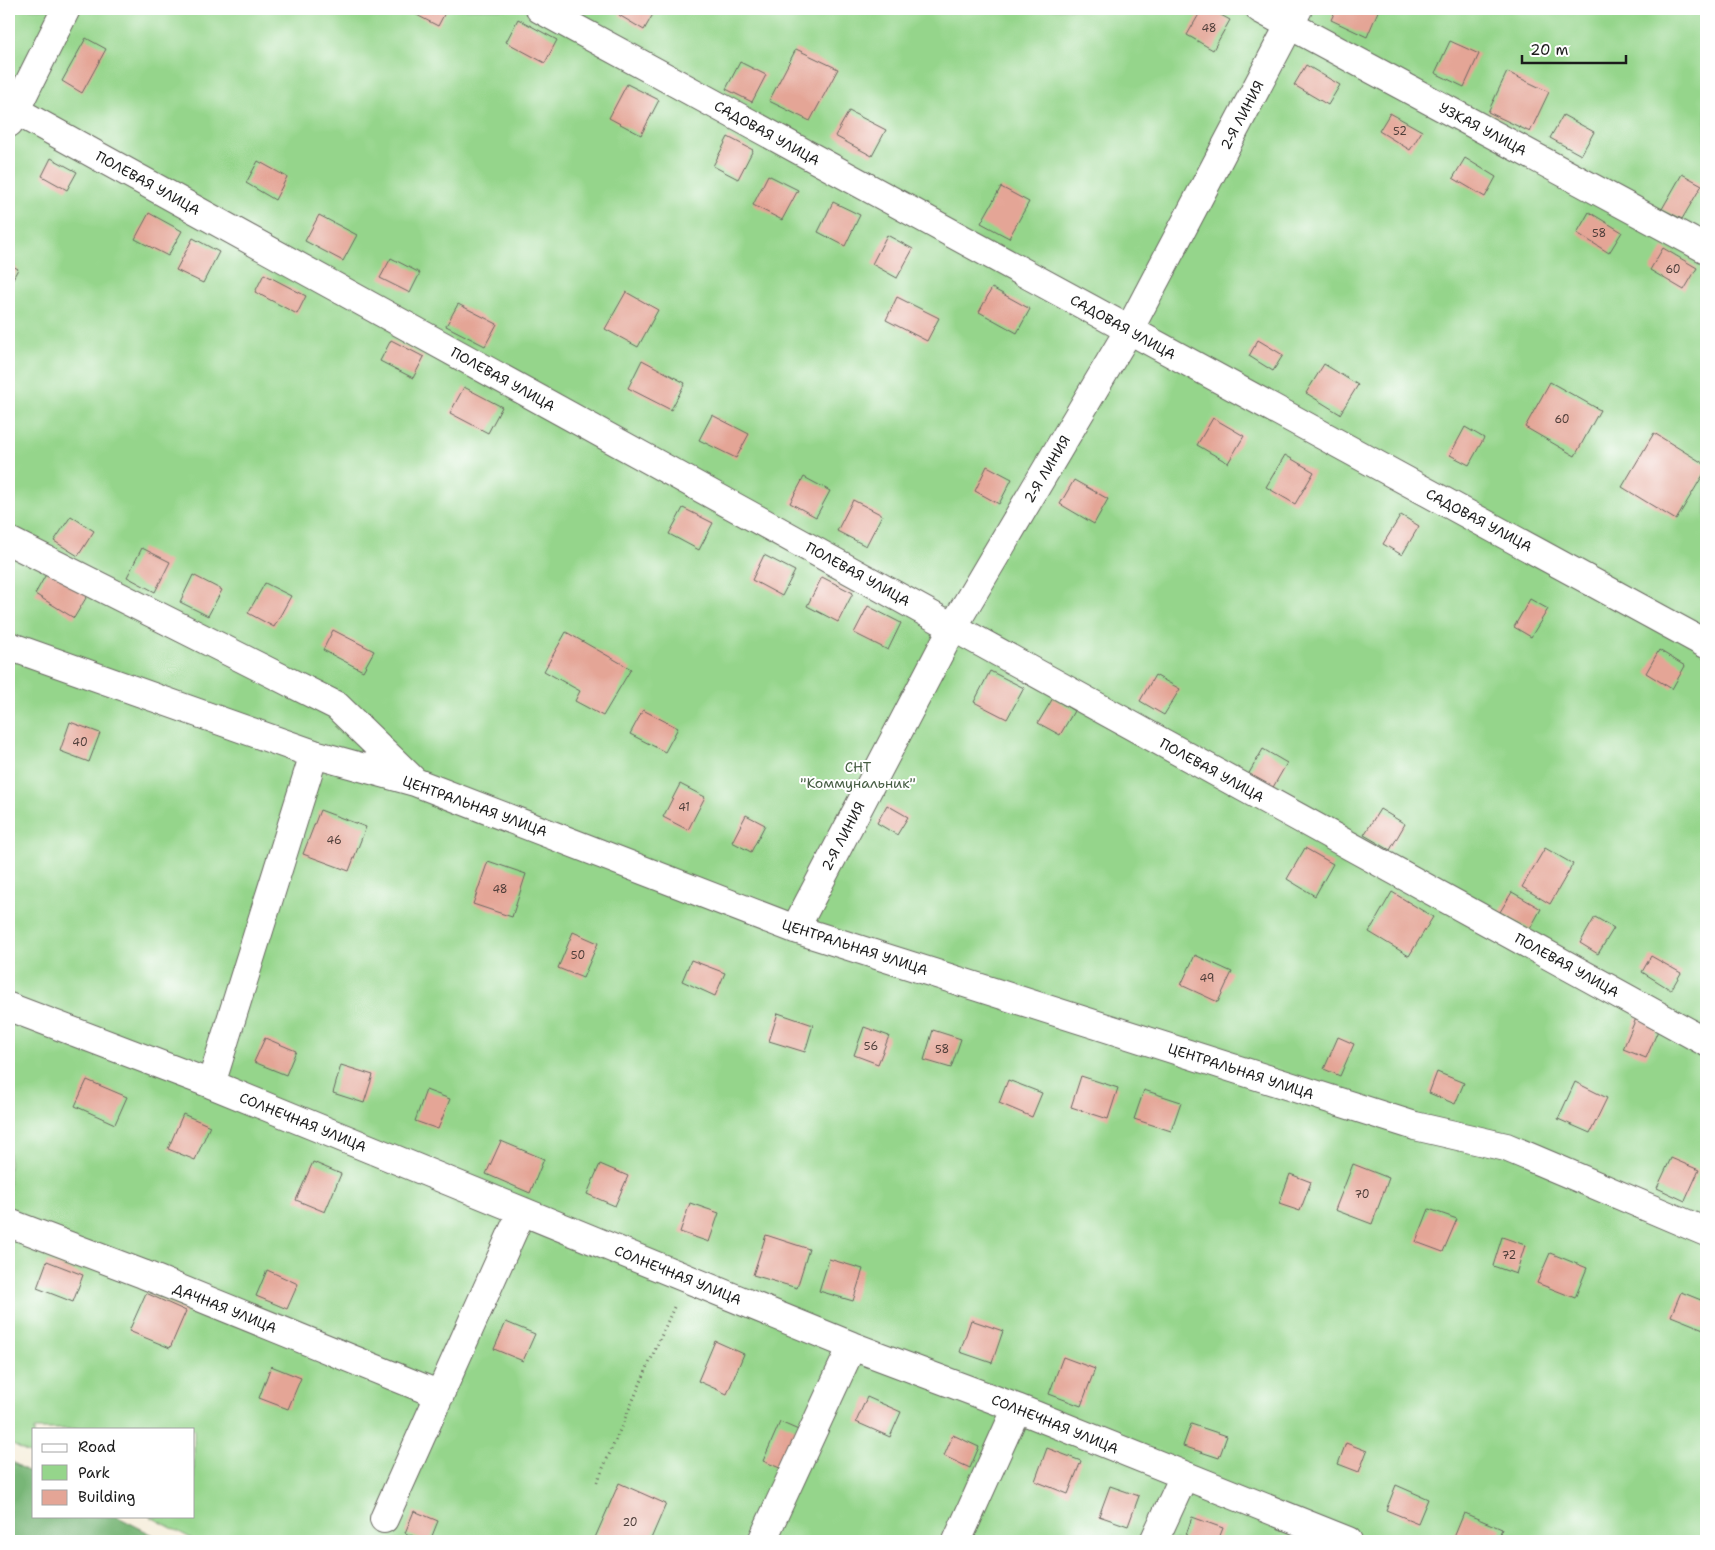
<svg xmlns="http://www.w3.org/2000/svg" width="1715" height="1550" font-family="'Shantell Sans',sans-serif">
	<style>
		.green { fill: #95d58b; stroke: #587854 }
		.forest { fill: #78b677; stroke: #4a694a }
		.building { fill: #e4a596 }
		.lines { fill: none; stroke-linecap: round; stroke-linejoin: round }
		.minor-casing { stroke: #68665f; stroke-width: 30 }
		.path { stroke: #68665f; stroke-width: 3; stroke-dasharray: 1 4; stroke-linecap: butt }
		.minor { stroke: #fff; stroke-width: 28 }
		.labels { text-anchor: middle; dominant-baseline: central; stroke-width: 4; stroke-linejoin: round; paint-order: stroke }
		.number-label { font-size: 11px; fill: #4e3e3a }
		.street-label { font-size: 14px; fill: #1c1c1c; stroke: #fff }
		.park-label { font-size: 14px; fill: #465d43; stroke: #fff }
	</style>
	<rect width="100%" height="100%" fill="#fff"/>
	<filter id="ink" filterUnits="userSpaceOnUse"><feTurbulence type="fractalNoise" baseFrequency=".02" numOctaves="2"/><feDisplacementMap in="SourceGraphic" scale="10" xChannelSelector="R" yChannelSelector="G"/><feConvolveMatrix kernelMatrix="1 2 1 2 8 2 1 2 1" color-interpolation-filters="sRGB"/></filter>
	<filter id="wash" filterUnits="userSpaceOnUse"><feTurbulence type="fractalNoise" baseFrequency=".0096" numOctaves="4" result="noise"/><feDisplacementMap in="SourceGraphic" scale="20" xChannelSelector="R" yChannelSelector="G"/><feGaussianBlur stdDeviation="1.12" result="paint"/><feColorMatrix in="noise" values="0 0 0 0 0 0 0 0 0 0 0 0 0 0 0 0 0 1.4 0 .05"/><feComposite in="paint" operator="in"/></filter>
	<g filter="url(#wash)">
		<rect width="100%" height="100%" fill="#f6eedc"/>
		<!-- green -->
		<path class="green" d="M9,9h1697v1532h-1510l-47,-25h45v-87h-160v27l-25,-13z"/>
		<!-- forest -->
		<path class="forest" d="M9,1460l25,15v41h82l49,25h-156z"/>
		<g id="blocks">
			<!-- building -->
			<path class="building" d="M408,9h39l-9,17 -31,-16z
				M622,9h34l-12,21 -25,-15z
				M1202,9h8l20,11 -17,30 -26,-15z
				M1336,9h43l-12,28 -36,-17z
				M518,19l39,21 -12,23 -39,-21z
				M86,38l20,11 -24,44 -20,-12z
				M1450,41l29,13 -15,33 -29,-14z
				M796,49l42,20 -28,52 -41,-20z
				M740,62l26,13 -14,27 -26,-13z
				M1306,65l34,20 -12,20 -34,-20z
				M1507,72l42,20 -19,40 -42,-20z
				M627,84l32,16 -18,35 -32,-17z
				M849,111l37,19 -14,26 -37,-20z
				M1390,113l32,18 -12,19 -31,-19z
				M1563,115l31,17 -13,23 -31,-17z
				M728,137l25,13 -15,29 -25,-13z
				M51,158l26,14 -10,18 -25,-14z
				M1465,158l31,19 -11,20 -32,-19z
				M258,161l29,16 -12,23 -29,-17z
				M1682,174l20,11 -20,34 -20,-10z
				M768,175l30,15 -16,30 -29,-15z
				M1001,187l28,15 -20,36 -28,-15z
				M833,202l27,13 -15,31 -27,-14z
				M1589,212l33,20 -13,21 -32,-20z
				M149,213l33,18 -14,25 -33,-17z
				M319,215l38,20 -14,26 -38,-20z
				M887,235l26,14 -16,29 -25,-14z
				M193,238l26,14 -16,31 -27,-13z
				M1663,248l34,20 -13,22 -34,-20z
				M391,258l29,15 -10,20 -30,-15z
				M9,264l9,5 -9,17z
				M264,274l42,22 -9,18 -42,-22z
				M992,288l38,21 -13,24 -38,-21z
				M626,292l32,18 -20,37 -33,-18z
				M897,297l42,21 -12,23 -41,-21z
				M458,304l39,20 -12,22 -39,-20z
				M391,340l33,17 -11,21 -33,-17z
				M1258,340l25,15 -10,16 -24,-15z
				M642,360l43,23 -14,27 -43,-22z
				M1324,364l34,21 -18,29 -34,-21z
				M1550,382l50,28 -25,46 -50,-29z
				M464,387l38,20 -14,26 -38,-20z
				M712,415l37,19 -13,24 -37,-18z
				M1213,418l31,18 -16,27 -31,-18z
				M1465,427l19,11 -15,27 -19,-10z
				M1654,433l52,32v5l-30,50 -54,-33z
				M1285,455l29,17 -19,32 -29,-17z
				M987,466l25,13 -13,25 -24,-13z
				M804,477l26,14 -14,26 -26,-14z
				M1074,480l34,19 -14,25 -34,-20z
				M853,500l29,15 -16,31 -29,-15z
				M683,508l30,15 -14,27 -30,-16z
				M1401,515l18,11 -17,29 -19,-11z
				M71,516l23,15 -16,25 -24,-15z
				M142,548l28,14 -15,30 -28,-15z
				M764,555l31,16 -13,25 -30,-16z
				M49,569l40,24 -15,25 -39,-24z
				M193,575l29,15 -14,26 -28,-14z
				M822,577l31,16 -15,29 -31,-16z
				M265,583l26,13 -17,31 -26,-14z
				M1530,599l18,10 -17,28 -17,-10z
				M868,606l33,17 -13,27 -34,-17z
				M333,630l41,21 -11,20 -40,-21z
				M566,632l65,37 -28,47 -28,-15 5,-10 -36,-20z
				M1659,650l26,16 -13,23 -26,-16z
				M990,671l34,17 -17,31 -33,-17z
				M1155,675l25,14 -16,26 -24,-14z
				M1053,698l21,13 -14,24 -22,-12z
				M643,710l35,18 -13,24 -35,-18z
				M70,722l30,11 -11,29 -29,-11z
				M1263,749l24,14 -15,26 -24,-14z
				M680,784l25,13 -17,33 -25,-13z
				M887,805l21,12 -11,18 -20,-12z
				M1380,809l25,15 -15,26 -26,-15z
				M320,810l46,17 -17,44 -46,-17z
				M746,815l19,10 -14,27 -19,-10z
				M1305,848l28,16 -18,32 -28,-17z
				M1545,848l28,16 -23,40 -28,-17z
				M488,861l38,13 -14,43 -39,-13z
				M1392,892l41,25 -24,39 -40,-24z
				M1512,892l29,17 -11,20 -30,-17z
				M1595,917l19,11 -16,26 -18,-11z
				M573,932l25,11 -15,35 -25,-10z
				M1195,955l37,17 -14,30 -37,-17z
				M1651,956l30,17 -10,17 -29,-18z
				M691,960l34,13 -10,23 -33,-15z
				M778,1013l35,12 -8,27 -36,-11z
				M1637,1016l23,10 -14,32 -23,-9z
				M864,1027l25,9 -11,28 -24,-9z
				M933,1030l28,9 -10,29 -27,-8z
				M1338,1037l16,7 -14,32 -16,-7z
				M265,1038l31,13 -10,24 -32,-13z
				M341,1065l32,10 -9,28 -31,-10z
				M1437,1072l27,11 -9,21 -26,-11z
				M1081,1076l37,12 -10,31 -37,-12z
				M87,1080l40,17 -12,27 -40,-18z
				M1008,1080l34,13 -10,24 -33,-14z
				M1575,1082l32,16 -17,35 -32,-14z
				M426,1090l24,9 -12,30 -23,-8z
				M1144,1090l37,12 -10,29 -37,-12z
				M183,1114l27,12 -15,34 -27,-11z
				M501,1141l43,18 -14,34 -44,-19z
				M1671,1158l28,12 -14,31 -28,-13z
				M313,1162l28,12 -16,38 -29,-12z
				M600,1164l28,12 -13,30 -28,-12z
				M1353,1164l36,14 -17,46 -37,-14z
				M1290,1174l21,8 -11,29 -21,-7z
				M690,1203l29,10 -10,29 -29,-10z
				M1429,1209l28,10 -14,33 -27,-10z
				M766,1235l43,14 -12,39 -44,-13z
				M1502,1237l23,8 -9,29 -23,-8z
				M1550,1253l37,15 -12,30 -38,-15z
				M829,1259l34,10 -10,32 -34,-10z
				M47,1261l36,14 -10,27 -36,-14z
				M267,1270l31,14 -11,25 -31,-13z
				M1681,1292l25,10v28l-35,-14z
				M146,1293l40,18 -16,37 -41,-17z
				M971,1320l32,11 -11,32 -32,-11z
				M506,1322l29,12 -12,27 -29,-12z
				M715,1341l29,13 -17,40 -29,-13z
				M1063,1357l32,12 -14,37 -32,-12z
				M271,1366l30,12 -13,31 -29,-11z
				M867,1397l34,15 -11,25 -34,-15z
				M780,1422l23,10 -16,39 -24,-10z
				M1191,1424l36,12 -8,22 -36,-12z
				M953,1435l26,12 -9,21 -26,-12z
				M1346,1443l21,8 -8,21 -21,-8z
				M1047,1448l34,13 -13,33 -33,-13z
				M619,1483l47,21 -16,37h-52l-4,-1z
				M1396,1485l32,14 -10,24 -32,-13z
				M1110,1486l29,10 -11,30 -29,-10z
				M414,1511l24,10 -8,20h-5l-20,-8z
				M1464,1513l38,16 -5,12 -44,-1z
				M1192,1517l31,11 -5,13h-34z"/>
		</g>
	</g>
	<g filter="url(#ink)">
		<use href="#blocks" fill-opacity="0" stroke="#68665f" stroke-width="1"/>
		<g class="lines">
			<defs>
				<path id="minor" d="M540,9l1166,635
					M1260,9l446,240
					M9,107l1697,935
					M9,123l57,-114
					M9,541l328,165 76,74
					M9,646l305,108 101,28 380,147 620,197 91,21 200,85
					M795,929l158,-302 176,-297 169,-321
					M9,1007l202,77 641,262 165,62 331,133
					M211,1084l103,-330
					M9,1223l134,51 297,121
					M384,1519l138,-308
					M762,1541l90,-195
					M957,1541l60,-133
					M1154,1541l30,-65"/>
			</defs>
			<!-- minor casing -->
			<use href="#minor" class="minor-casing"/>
			<!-- path -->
			<path class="path" d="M597,1482l77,-175"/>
			<!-- minor -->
			<use href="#minor" class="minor"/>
		</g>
	</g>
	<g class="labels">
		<!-- number labels -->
		<g class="number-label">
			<text x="1209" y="28">48</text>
			<text x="1400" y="131">52</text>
			<text x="1599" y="233">58</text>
			<text x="1673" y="269">60</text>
			<text x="1562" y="419">60</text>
			<text x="80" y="742">40</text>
			<text x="684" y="807">41</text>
			<text x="334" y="840">46</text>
			<text x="500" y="889">48</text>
			<text x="578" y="955">50</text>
			<text x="1207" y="978">49</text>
			<text x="871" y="1046">56</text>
			<text x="942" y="1049">58</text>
			<text x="1362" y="1194">70</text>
			<text x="1509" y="1255">72</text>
			<text x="630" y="1522">20</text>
		</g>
		<!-- street labels -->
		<g class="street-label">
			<text transform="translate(1242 115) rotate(-62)">2-Я ЛИНИЯ</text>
			<text transform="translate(1483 129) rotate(28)">УЗКАЯ УЛИЦА</text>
			<text transform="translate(767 133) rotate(29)">САДОВАЯ УЛИЦА</text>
			<text transform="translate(148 183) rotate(29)">ПОЛЕВАЯ УЛИЦА</text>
			<text transform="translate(1123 327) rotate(29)">САДОВАЯ УЛИЦА</text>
			<text transform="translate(503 379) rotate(29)">ПОЛЕВАЯ УЛИЦА</text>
			<text transform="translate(1047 469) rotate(-59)">2-Я ЛИНИЯ</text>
			<text transform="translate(1479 520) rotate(28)">САДОВАЯ УЛИЦА</text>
			<text transform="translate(858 574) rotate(29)">ПОЛЕВАЯ УЛИЦА</text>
			<text transform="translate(1212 770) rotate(29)">ПОЛЕВАЯ УЛИЦА</text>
			<text transform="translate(475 806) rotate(20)">ЦЕНТРАЛЬНАЯ УЛИЦА</text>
			<text transform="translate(843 836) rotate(-62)">2-Я ЛИНИЯ</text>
			<text transform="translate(855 947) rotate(18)">ЦЕНТРАЛЬНАЯ УЛИЦА</text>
			<text transform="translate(1567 965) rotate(29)">ПОЛЕВАЯ УЛИЦА</text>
			<text transform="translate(1241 1071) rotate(18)">ЦЕНТРАЛЬНАЯ УЛИЦА</text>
			<text transform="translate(303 1122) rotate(22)">СОЛНЕЧНАЯ УЛИЦА</text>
			<text transform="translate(678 1275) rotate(22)">СОЛНЕЧНАЯ УЛИЦА</text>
			<text transform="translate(225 1308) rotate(22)">ДАЧНАЯ УЛИЦА</text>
			<text transform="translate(1055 1424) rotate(22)">СОЛНЕЧНАЯ УЛИЦА</text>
		</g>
		<!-- park labels -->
		<g class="park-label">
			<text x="858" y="767">СНТ<tspan x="858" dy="16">"Коммунальник"</tspan></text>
		</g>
	</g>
	<!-- margin -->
	<rect width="1715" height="1550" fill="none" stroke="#fff" stroke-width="30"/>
	<!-- legend -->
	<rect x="32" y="1428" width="162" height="90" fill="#ffffff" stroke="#a4a4a4"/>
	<rect x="42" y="1444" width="25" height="8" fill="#ffffff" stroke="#a4a4a4"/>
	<text x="78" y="1452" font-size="15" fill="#1c1c1c">Road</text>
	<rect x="42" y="1465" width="25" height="15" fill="#95d58b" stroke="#a4a4a4"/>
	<text x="78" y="1478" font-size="15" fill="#1c1c1c">Park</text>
	<rect x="42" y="1490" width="25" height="15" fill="#e4a596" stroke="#a4a4a4"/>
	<text x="78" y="1502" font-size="15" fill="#1c1c1c">Building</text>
	<!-- scale -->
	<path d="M1522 55v8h104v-8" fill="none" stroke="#1c1c1c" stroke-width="2.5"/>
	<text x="1530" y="55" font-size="15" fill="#1c1c1c" stroke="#ffffff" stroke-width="4" paint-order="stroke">20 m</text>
</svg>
